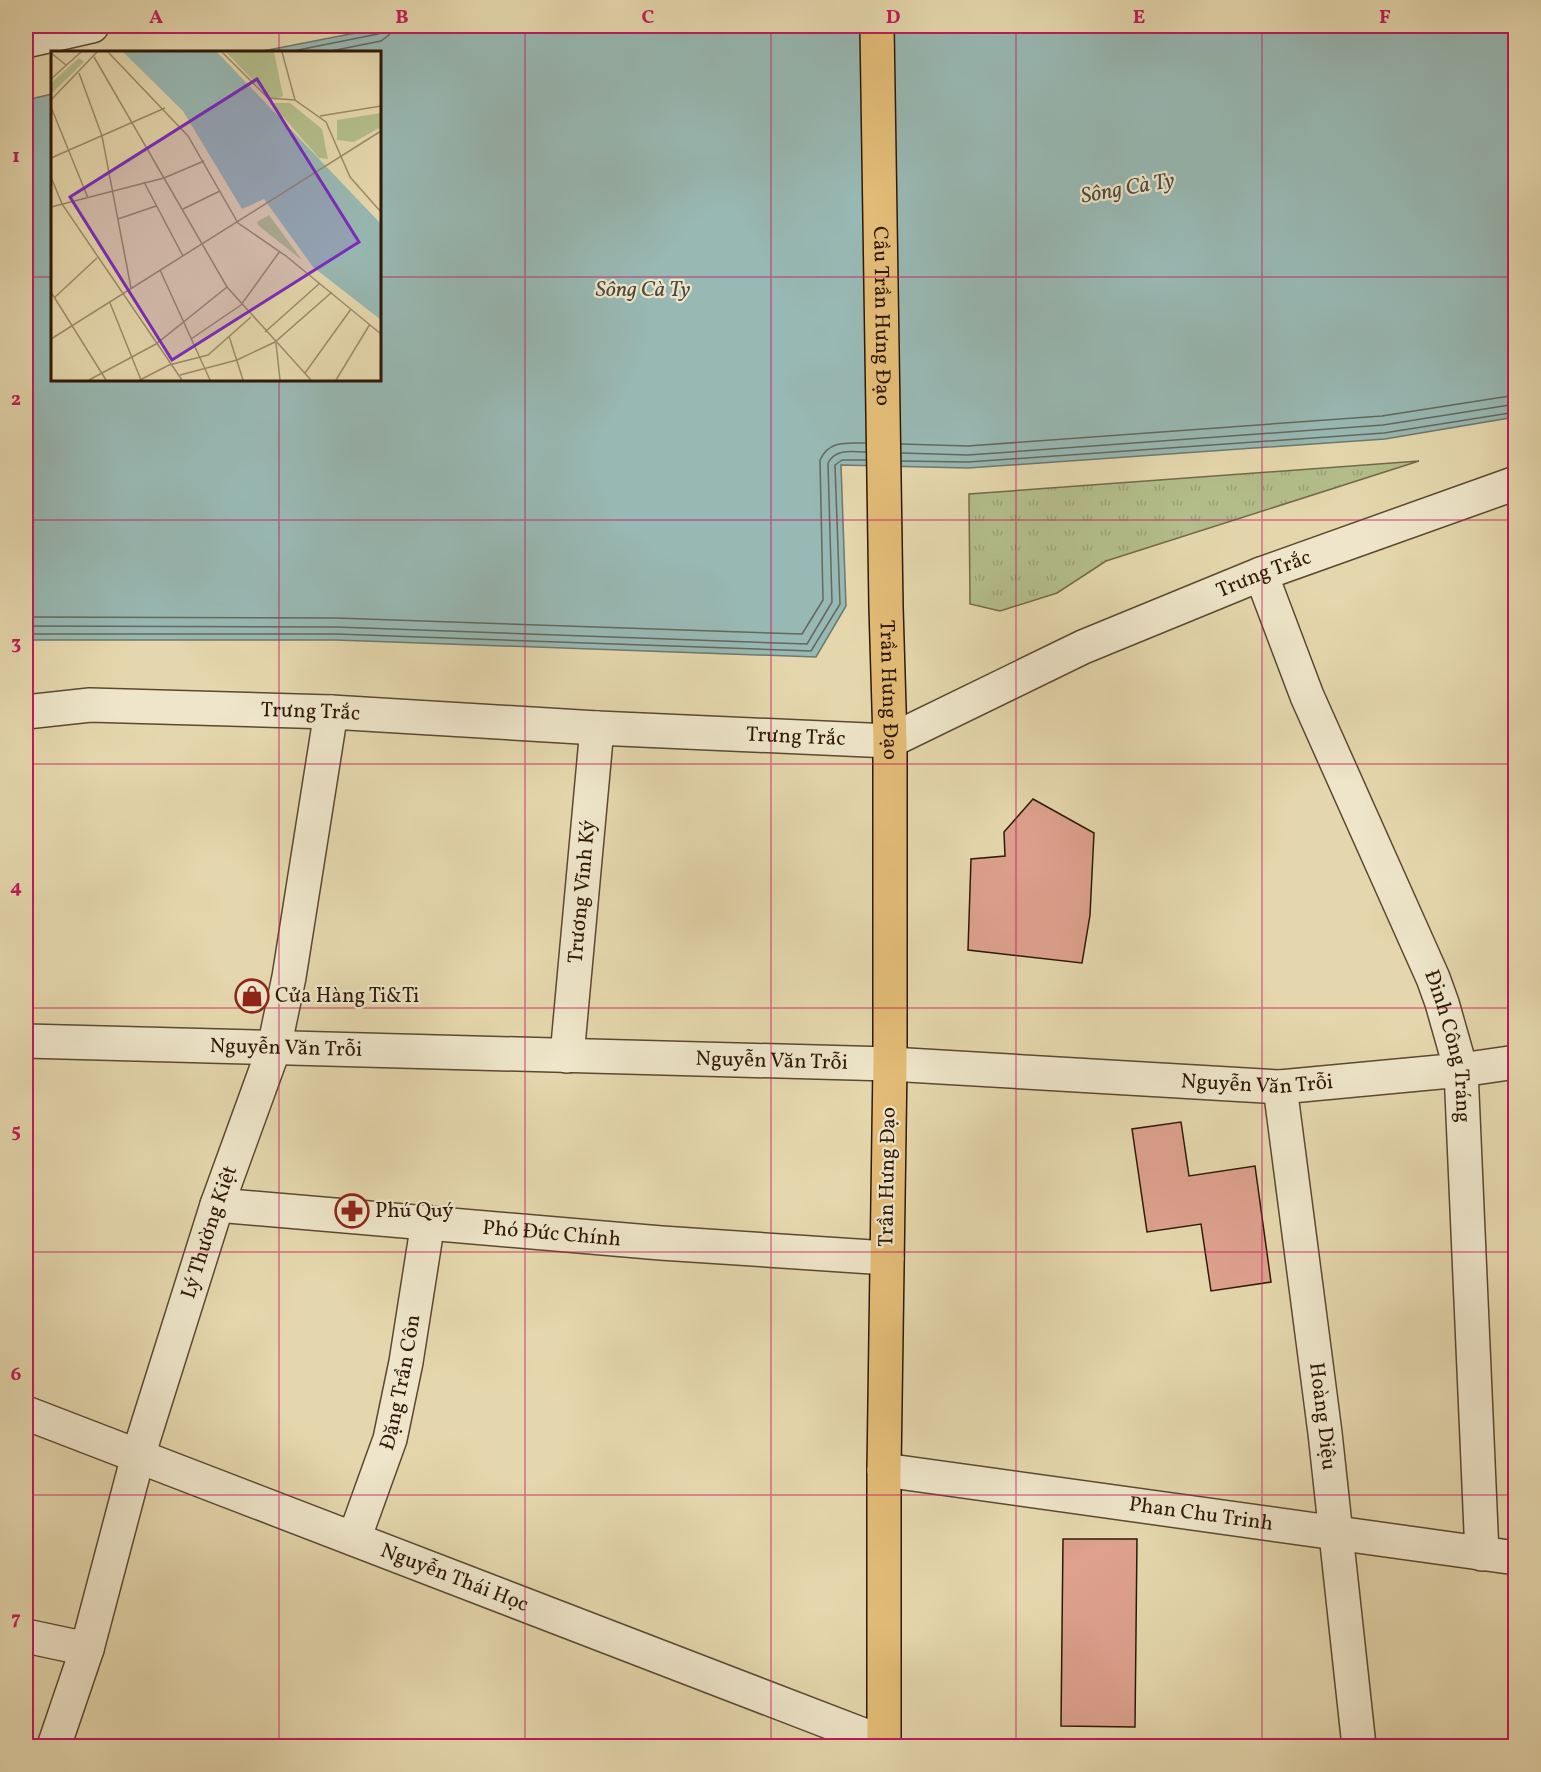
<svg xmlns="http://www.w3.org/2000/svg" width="1541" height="1772" font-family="Vollkorn,serif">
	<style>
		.park { fill: url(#park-tufts); stroke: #716b4a; stroke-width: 1.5 }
		.water { fill: #98b8b3; stroke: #6e786f; stroke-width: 1.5 }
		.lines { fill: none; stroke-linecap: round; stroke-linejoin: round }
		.shore { stroke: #64685e; stroke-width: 1.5 }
		.building { fill: #dda18e; stroke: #2f1808; stroke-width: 1.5 }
		.minor-casing { stroke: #5c4831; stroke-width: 36 }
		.tertiary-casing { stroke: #5c4831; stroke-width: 36 }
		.primary-casing { stroke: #2f1808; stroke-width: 36 }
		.minor { stroke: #eee5ca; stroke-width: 33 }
		.tertiary { stroke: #eee5ca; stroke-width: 33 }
		.primary { stroke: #e2bc76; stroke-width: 33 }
		.grid { fill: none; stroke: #c2185b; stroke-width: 1.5; stroke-opacity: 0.55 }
		.labels { text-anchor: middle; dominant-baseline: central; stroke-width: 4.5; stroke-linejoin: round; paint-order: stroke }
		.street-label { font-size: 21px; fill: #2f1808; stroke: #eee5ca }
		.poi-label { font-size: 21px; fill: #2f1808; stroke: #eee5ca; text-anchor: start }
		.water-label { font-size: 22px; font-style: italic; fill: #4e483b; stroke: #eee5ca }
		.inset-road { fill: none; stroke: #9c8b6b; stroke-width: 1.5 }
		.view { fill: #7b2cbf; fill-opacity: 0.15; stroke: #7b2cbf; stroke-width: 3 }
		.inset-edge { fill: none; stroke: #2f1808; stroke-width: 3 }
		.neatline { fill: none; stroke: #c2185b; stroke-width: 2 }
		.grid-label { font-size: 20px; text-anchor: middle; font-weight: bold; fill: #c2185b }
	</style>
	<defs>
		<pattern id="park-tufts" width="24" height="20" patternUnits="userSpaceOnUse" patternTransform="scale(1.5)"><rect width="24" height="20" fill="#b3be8b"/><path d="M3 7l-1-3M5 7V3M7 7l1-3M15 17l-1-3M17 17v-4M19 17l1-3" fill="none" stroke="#9aa376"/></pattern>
	</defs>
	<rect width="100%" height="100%" fill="#e5d7ad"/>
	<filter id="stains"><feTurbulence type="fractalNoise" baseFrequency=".00333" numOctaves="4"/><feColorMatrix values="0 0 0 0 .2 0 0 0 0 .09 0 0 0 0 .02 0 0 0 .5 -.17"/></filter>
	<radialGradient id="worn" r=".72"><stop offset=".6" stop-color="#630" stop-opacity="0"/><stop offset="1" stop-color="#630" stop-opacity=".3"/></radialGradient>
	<!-- park -->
	<path class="park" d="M1419,461l-313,100 -49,32 -57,18 -30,-7 -1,-110z"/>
	<!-- water -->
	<path class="water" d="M391,26h1124v391l-130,22 -417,29 -127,-3 5,141 -30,51 -480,-17h-310v-540l26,-6v286h328v-328h-122z"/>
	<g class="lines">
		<!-- shore -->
		<path class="shore" d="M288,52l90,-18 5,-3v-5
			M326,52l55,-11 8,-6 2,-9
			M901,444l67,2 414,-30 134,-21
			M902,453l66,2 415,-30 133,-21
			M902,461l66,1 416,-29 132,-21
			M26,617l310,1 466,16 21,-34 -3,-140c9,-20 27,-17 45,-17
			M26,626l310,1 471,17 25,-42 -4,-139c8,-15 24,-11 38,-11
			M26,634h310l475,17 29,-47 -5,-139 7,-5h24"/>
	</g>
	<!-- building -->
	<path class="building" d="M1033,799l61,34 -4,82 -8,48 -114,-13 3,-91 34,-3 -1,-24z
		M1181,1122l8,54 66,-10 16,116 -60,9 -10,-67 -54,8 -15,-103z
		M1063,1539h74l-2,188 -74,-1z"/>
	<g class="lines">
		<defs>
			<g id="minor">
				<path id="s1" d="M1261,574l46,122 126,282 9,25 19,67 21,484"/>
				<path id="s2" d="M26,712l64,-7 241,7 266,16 293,13 193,-94 178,-73 255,-91"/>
				<path id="s3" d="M26,1041l864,23 390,23 181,-17 55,-8"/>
				<path id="s4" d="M567,1056l30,-328"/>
				<path id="s5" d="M1280,1087l45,346 34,313"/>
				<path id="s6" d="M217,1205l444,38 226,15"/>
				<path id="s7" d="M26,1413l858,330"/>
				<path id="s8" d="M884,1470l632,88"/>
				<path id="s9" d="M354,1539l36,-100 16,-77 22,-140"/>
				<path d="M26,1636l61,13"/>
				<path id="s10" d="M54,1746l33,-97 51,-193 79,-251 57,-157 15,-71 42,-265"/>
			</g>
			<path id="tertiary" d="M26,41l66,-15"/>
			<g id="primary">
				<path id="s11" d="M877,26l9,581 4,134v323l-6,406v276"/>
			</g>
		</defs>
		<!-- minor casing -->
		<use href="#minor" class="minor-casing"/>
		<!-- tertiary casing -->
		<use href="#tertiary" class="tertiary-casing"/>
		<!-- primary casing -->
		<use href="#primary" class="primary-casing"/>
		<!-- minor -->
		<use href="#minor" class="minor"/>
		<!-- tertiary -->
		<use href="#tertiary" class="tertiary"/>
		<!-- primary -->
		<use href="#primary" class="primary"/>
	</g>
	<!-- grid -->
	<path class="grid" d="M279,26v26M525,26v1720M771,26v1720M1016,26v1720M1262,26v1720M26,277h26M380,277h1136M279,380v1366M26,520h1490M26,764h1490M26,1008h1490M26,1252h1490M26,1495h1490"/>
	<!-- icons -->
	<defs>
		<symbol id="shop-ring" viewBox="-11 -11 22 22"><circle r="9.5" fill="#eee5ca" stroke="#8f2418" stroke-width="1.5"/><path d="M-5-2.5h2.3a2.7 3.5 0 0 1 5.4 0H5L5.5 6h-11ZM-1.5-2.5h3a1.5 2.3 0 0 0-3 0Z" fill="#8f2418"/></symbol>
		<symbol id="pharmacy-ring" viewBox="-11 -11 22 22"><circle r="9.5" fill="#eee5ca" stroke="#8f2418" stroke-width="1.5"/><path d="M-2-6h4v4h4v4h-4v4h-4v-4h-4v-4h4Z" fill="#8f2418"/></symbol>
	</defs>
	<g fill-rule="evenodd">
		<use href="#shop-ring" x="233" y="977" width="38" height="38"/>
		<use href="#pharmacy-ring" x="333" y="1192" width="38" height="38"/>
	</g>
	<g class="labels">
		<!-- street labels -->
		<g class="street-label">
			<text stroke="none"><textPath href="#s11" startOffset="290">Cầu Trần Hưng Đạo</textPath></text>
			<text stroke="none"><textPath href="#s2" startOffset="1275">Trưng Trắc</textPath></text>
			<text stroke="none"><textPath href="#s11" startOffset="664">Trần Hưng Đạo</textPath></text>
			<text stroke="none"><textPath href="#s2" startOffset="285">Trưng Trắc</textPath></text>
			<text stroke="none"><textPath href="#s2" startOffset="771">Trưng Trắc</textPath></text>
			<text stroke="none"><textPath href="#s4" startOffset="165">Trương Vĩnh Ký</textPath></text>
			<text stroke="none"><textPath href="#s1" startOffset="510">Đinh Công Tráng</textPath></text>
			<text stroke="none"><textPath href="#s3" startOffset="260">Nguyễn Văn Trỗi</textPath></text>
			<text stroke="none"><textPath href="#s3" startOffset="746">Nguyễn Văn Trỗi</textPath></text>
			<text stroke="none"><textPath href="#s3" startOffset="1232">Nguyễn Văn Trỗi</textPath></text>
			<text transform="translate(888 1177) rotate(-89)">Trần Hưng Đạo</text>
			<text stroke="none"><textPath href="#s10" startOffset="537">Lý Thường Kiệt</textPath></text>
			<text stroke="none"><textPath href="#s6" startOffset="336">Phó Đức Chính</textPath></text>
			<text stroke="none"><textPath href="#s9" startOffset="164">Đặng Trần Côn</textPath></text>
			<text stroke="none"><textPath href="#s5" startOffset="332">Hoàng Diệu</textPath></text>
			<text stroke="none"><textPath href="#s8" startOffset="320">Phan Chu Trinh</textPath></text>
			<text stroke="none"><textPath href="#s7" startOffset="459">Nguyễn Thái Học</textPath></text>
		</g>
		<!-- poi labels -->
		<g class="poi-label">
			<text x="275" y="996">Cửa Hàng Ti&amp;Ti</text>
			<text x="375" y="1211">Phú Quý</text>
		</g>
		<!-- water labels -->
		<g class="water-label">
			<text transform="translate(1128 189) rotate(-10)">Sông Cà Ty</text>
			<text x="643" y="290">Sông Cà Ty</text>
		</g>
	</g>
	<!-- overview -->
	<g transform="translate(51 51)">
		<rect width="330" height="330" fill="#e5d7ad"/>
		<path d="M175,1h48l9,44 -8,4 -9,-6zM28,7l5,4 -33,32v-11zM220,52h19l32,26 6,30 -9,-1zM330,62v14l-27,15 -17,-2v-20zM218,164l33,45 -43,-34 -2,-4z" fill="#b3be8b"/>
		<path d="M72,1h94l164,172v96l-68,-53 -49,-68 -22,10 -59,-98z" fill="#98b8b3"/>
		<path class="inset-road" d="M57,1l80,84 50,87 48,33 95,78M171,1l46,46 27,2M231,1l13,48 31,22 24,55 31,35M0,2l15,12M43,6l133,230 84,93M28,22l23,63 29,152M0,28l30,-27M0,49l46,-48M0,56l37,91M269,65l61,-10M0,107l114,-50M0,126l11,27 120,176M93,131l39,74M0,156l113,-29 40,-17M132,158l37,-18M67,168l38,-13M109,219l50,110M0,241l55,88M3,247l43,-40M59,252l31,77M214,281l55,-49M178,285l14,44M0,288l330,-208M140,288l50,-34 39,-54M225,292l4,37M254,322l46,-64M129,324l57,-15 38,-18 57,-50M38,329l67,-36 71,-57M89,329l29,-15 39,-10 43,-38M285,329l34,-56"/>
		<path class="view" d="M206,28l102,163 -187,118 -102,-163z"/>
		<rect width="330" height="330" class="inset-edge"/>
	</g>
	<!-- margin -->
	<rect width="1541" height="1772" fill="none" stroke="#e5d7ad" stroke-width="66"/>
	<rect x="33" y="33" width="1475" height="1706" class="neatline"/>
	<g class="grid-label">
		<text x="156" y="23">A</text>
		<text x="402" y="23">B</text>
		<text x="648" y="23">C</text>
		<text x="893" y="23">D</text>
		<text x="1139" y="23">E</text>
		<text x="1385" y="23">F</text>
		<text x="16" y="162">1</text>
		<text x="16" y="405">2</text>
		<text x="16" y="649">3</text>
		<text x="16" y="893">4</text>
		<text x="16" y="1137">5</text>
		<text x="16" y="1380">6</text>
		<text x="16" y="1624">7</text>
	</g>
	<rect width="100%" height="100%" filter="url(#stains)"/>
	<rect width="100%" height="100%" fill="url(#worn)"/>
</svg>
